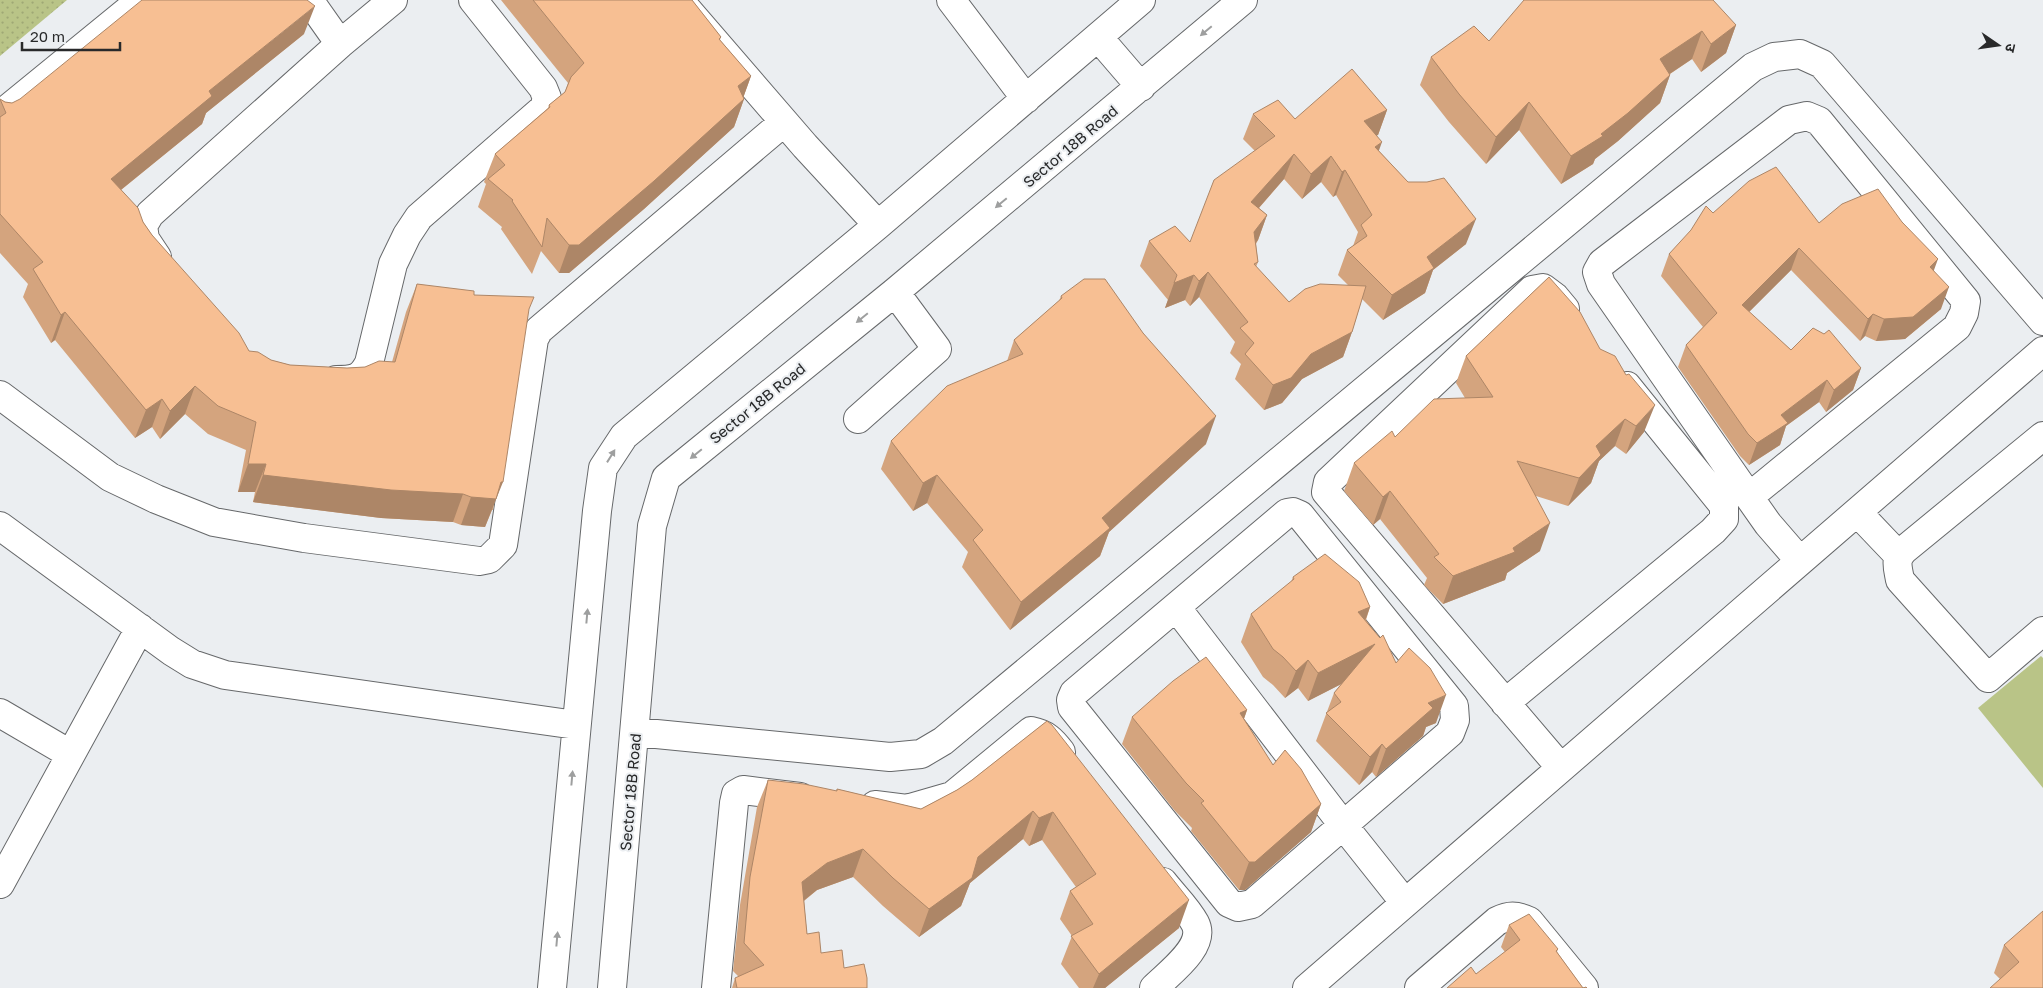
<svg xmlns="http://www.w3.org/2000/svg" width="2043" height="988" font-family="'Golos Text','Noto Sans Devanagari',sans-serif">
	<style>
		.green { fill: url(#green-dots) }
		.pitch { fill: #b9c487 }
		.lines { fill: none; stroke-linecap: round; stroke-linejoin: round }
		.minor-casing { stroke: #66686a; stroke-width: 30 }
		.minor { stroke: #fff; stroke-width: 28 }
		.wall { fill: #d4a47e; fill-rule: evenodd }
		.shaded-wall { fill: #ad8667 }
		.building { fill: #f7bf93; stroke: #ad8667 }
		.oneway { fill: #9e9f9f }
		.labels { text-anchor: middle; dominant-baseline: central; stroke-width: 4; stroke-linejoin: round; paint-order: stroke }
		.street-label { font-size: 15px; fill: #28292a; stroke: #ebeef1 }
	</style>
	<defs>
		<pattern id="green-dots" width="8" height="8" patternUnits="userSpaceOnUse" patternTransform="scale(1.25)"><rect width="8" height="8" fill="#b9c487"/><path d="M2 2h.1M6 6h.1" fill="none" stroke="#9fa875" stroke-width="1.8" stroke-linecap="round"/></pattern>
	</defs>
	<rect width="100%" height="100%" fill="#ebeef1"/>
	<!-- green -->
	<path class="green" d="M0,0h67l-67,56z"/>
	<!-- pitch -->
	<path class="pitch" d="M2041,656l2,2v130l-65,-80z"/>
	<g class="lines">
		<defs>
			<path id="minor" d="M309,0l31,44 53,-44
				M679,0l126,146 73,79
				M951,0l75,99
				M1098,37l43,50
				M0,115l141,-115
				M157,257l-12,-18 -2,-13 7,-12 190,-170
				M336,380c18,0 25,-1 33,-17l24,-99 14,-29 12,-18 125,-109 3,-10 -4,-10 -70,-88
				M0,395l110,82 46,22 58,23 90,16 175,23 10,-2 14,-14 31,-206 5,-9 245,-208
				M858,419l79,-70 -42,-57
				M2043,436l-139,114c-10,9 -6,18 -4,30l88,98 55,-47
				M1749,497l208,-170 7,-14 2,-12 -147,-180 -12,-5 -18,4 -187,143 -5,9 4,12 148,213 19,27 32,37
				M1293,512l7,3 154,191 1,14 -5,13 -198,171 -14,3 -9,-4 -157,-196 -1,-7 3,-7 213,-180z
				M1857,512l41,43
				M0,526l171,125 21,13 33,11 351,50
				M1176,607l167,218 62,78
				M1505,703l208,-172 11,-12v-13l-97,-120
				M0,713l70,41
				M636,732l254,25 31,-3 22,-13 810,-674 21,-10 26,-3 22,10 221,257
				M1561,768l-235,-276 2,-10 204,-192 11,-2 12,9 10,12
				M875,805l32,4 45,-13 79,-65c15,3 21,9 30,21
				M0,884l140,-256
				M552,988l45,-477 6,-43 21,-32 254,-211 263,-225
				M612,988l40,-462 14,-48 229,-186 348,-292
				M716,988l18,-185 2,-9 7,-4 57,7
				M1154,988c15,-15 53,-42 41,-65 -8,-15 -22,-28 -32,-41
				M1307,988l736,-637
				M1419,988l78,-67c12,-6 19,-6 32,0l55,67"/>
		</defs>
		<!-- minor casing -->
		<use href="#minor" class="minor-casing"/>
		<!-- minor -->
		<use href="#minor" class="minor"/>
	</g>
	<!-- wall -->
	<path class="wall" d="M501,0h191l29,37 -1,3 31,36 -8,22 1,1 -10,28 -90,82 -75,64h-10l-18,-22 -9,23 -31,-45 1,-2 -24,-20 8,-23 -2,-2 11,-28 53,-46 1,-3 16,-13 3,-9z
		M1736,25l-10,28 -25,19 -9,-13 -22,15v1l-10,28 -42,38 -23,18 -2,5 -32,20 -42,-54 -33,34 -37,-42 -29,-37 11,-28 58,-16z
		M304,34l-98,79 -4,11 -81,66 31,45 97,116 22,9 19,5 57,3 18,-1 27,-5 14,-50 11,-28 57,11 54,19 -35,196h-1l-7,17 -24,-2 -8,-3 -72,-4 -128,-16 2,-10h-17l8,-42 -38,-16 -23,-20 -25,25 -8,-12 -17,11 -80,-98 -4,3 -28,-46 5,-13 -28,-31v-154l5,3 7,1z
		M1387,110l-9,25h-1l2,16 87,93 -33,26 -8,23 -42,27 -21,-21 -10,33 -9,25 -41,22 -20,24 -18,7 -29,-31 6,-15 -11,-11 5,-11 -36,-45 -9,9 -5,-6 -20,8 3,-8 -28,-34 9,-25 41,1 65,-91 -12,-12 10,-25 42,5zM1284,179l18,20 19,-17 12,15 3,-2 22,37 -5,14 -6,4 -9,25 10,10 -59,17 -33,-35 2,-5 -2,-18 2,-4 9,-25 -8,-7z
		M1713,213l106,10 115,47 7,39 -36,30 -29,2 -11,-5 -5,5 -69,-71 -42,42 42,38 70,18 -8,22 -27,22 -7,-10 -33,24 -6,19 -31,20 -9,-9 -62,-89 8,-22 17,-18 -42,-51 8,-22z
		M1549,277l95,155 -18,22 -11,-8 -16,15 -8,22 -23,23 -32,-10 4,55 -33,22 -2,7 -62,24 -19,-19 3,-7 -47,-59 -7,6 -29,-34 10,-28 41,-26 70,-39 -9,-15 10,-27z
		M1061,296l145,148 -97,88 -9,24 -90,74 -48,-63 6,-15 -41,-49 -14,8 -32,-42 10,-28 116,-80 7,-21 45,-39z
		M1293,577l77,30 -4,13 30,43 40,60 -10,4 -3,9 -47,41 -4,-5 -13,13 -43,-44 18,-48 7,-9 -33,17 -10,-13 -13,10 -12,-13 -10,-8 -22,-35 10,-28 40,-32z
		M1247,710l-3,9 29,46 48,39 -10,28 -66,58h-6l-48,-59 1,-3 -17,-17 -53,-67 10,-27z
		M1047,721l132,207 -74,60h-26l-18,-24 11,-28 -12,-17 10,-28 6,-4 -34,-47 -13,6 -6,-7 -53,44 -9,23 -42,31 -36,-31 -30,-29 -36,13 -13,11 3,33 14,19 23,15 23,20h-135l3,-10 4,-1 -6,-6 7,-66 17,-98 11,-27 68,11 1,-2 84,20 36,-19 15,-10z
		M1509,925l49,24 -1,3 26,36 -107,-14 29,-22 -4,-5z
		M2004,945l39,43 -43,-9 -6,-6z"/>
	<!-- shaded-wall -->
	<path class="shaded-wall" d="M315,6l-11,28 -98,79 -4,11 -101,82 10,-27 98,-88z
		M1736,25l-10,28 -25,19 10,-28z
		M1702,31l-10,28 -42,28 10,-28z
		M1670,75l-10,28 -42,38 -23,18 -2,5 -32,20 10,-28 30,-22z
		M751,76l-9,25 2,-2 -10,28 -90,82 -75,64h-10l10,-28 169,-159z
		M1529,102l-10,28 -33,34 10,-27z
		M1387,110l-9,25 -23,11 9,-25z
		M1382,142l-9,25 2,-20z
		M1294,154l-10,25 -42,48 9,-25z
		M1331,156l-10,26 -19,17 9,-25z
		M1345,170l-9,25 -3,2 9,-25z
		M1267,215l-9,25 -13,17 9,-25z
		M1476,219l-10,25 -33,26 -8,23 -42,27 9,-25 35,-38z
		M1799,248l-8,22 -57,57 8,-22z
		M1938,259l-8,22v-14z
		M1208,272l-9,25 -9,9 9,-25z
		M1194,275l-9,25 -20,8 9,-25z
		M1949,287l-8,22 -36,30 -29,2 8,-22z
		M65,312l-10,28 -4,3 10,-28z
		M1873,314l-8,22 -5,5 8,-22z
		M1352,332l-9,25 -41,22 -20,24 -18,7 9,-25 38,-31z
		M1861,368l-8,22 -27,22 8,-22z
		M1827,380l-8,22 -33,24 -6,19 -31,20 8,-22 24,-28z
		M195,386l-10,28 -25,25 10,-28z
		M162,399l-10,28 -17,11 11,-28z
		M1655,405l-11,27 -18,22 10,-28z
		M1216,416l-10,28 -97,88 -9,24 -90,74 11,-28 81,-84z
		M1625,419l-10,27 -16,15 -8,22 -23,23 11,-28 17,-32z
		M248,464h18l-11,28h-17z
		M263,475l200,19 -10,28 -72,-4 -128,-16z
		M937,475l-10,28 -14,8 10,-28z
		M501,482h2l-18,45 -24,-2 10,-28z
		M1390,491l-10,28 -7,6 10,-28z
		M1550,523l-10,28 -33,22 -2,7 -62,24 10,-28 60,-28z
		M1370,607l-10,28 -2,-23z
		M1375,644l-10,28 -57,29 10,-28z
		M1308,660l-10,28 -13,10 11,-27z
		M1446,695l-10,28 -10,4 -3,9 -47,41 10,-28 42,-46z
		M1247,710l-10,28 3,-25z
		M1382,744l-10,28 -13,13 11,-28z
		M1321,804l-10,28 -66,58h-6l10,-28z
		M1033,811l-10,28 -53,44 -9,23 -42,31 10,-28 49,-52z
		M1053,812l-11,28 -13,6 10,-28z
		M863,849l-10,28 -36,13 -25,20 10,-28 25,-19z
		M1189,900l-10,28 -74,60h-12l6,-14z"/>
	<!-- building -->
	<path class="building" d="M142,0h165l8,6 -106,85 3,5 -101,83 27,29 5,14 9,13 87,98 10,18 9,1 13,8 19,5 57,3 18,-1 14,-6 16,1 22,-78 57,7v4l60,2 -5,12 -26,173h-2l-5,17 -25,-2 -8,-3 -72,-4 -128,-15 3,-11h-18l8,-42 -38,-16 -23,-20 -25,25 -8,-12 -16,11 -81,-98 -4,3 -28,-46 10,-7 -43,-48v-97l6,-4 -6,-14 5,3 7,1 8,-4z
		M533,0h159l29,37 -2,2 32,37 -13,10 6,13 -90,82 -75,64h-10l-22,-27 -5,29 -30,-46 1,-1 -25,-21 17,-14 -10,-11 55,-47 -1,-2 16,-13 6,-15 13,-14z
		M1524,0h189l23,25 -25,19 -9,-13 -42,28 10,16 -42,38 -27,21 2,2 -32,20 -42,-54 -33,35 -37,-43 -28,-37 43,-31 15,15z
		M1352,69l35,41 -23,11 18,21 -7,5 33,35h19l17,-4 32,41 -49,38 7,11 -42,27 -45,-45 20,-14 -6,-11 11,-10 -27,-45 -3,2 -11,-16 -20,18 -17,-20 -43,48 16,13 -13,17 4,30 -4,2 35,38 16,-13 15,-5 46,2 -14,46 -41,22 -20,24 -18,7 -28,-31 9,-11 -14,-15 8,-6 -40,-50 -9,9 -5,-6 -20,8 3,-8 -28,-34 26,-15 15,16 24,-62 61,-44 -22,-22 25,-14 17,19z
		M1776,167l43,56 23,-19 36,-15 24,33 36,37 -8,8 19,20 -36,30 -29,2 -11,-5 -5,5 -69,-71 -57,57 49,45 22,-22 11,6 5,-4 32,38 -27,22 -7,-10 -46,35 7,8 -31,20 -9,-9 -62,-89 31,-32 -48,-59 22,-24 15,-24 7,7 36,-32z
		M1549,277l31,35 20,37 15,7 11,19 3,-1 26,31 -19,21 -11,-7 -29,27 5,9 -22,23 -62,-17 33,62 -37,25 2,4 -62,24 -19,-19 5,-3 -49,-63 -7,6 -29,-34 38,-32 3,6 39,-38 59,-2 -27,-41z
		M1084,279h21l38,54 73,83 -114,102 8,10 -89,74 -48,-62 10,-10 -46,-55 -14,8 -32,-42 56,-55 76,-32 -9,-14 48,-42 -1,-2z
		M1325,554l34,28 11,25 -12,5 22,26 3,-3 13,28 13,-15 21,20 16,27 -18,8 5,5 -47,41 -4,-5 -12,13 -44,-44 15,-11 -7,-9 41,-49 -57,29 -10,-13 -12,11 -13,-14 -10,-8 -22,-35 43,-35 -1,-2z
		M1206,657l41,53 -7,3 33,52 12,-15 16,19 20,35 -66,58h-6l-48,-59 3,-2 -18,-18 -54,-66 41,-36z
		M1047,721l5,4 137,175 -90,74 -28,-38 22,-12 -23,-33 26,-17 -43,-62 -14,6 -6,-7 -55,46 -6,21 -43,31 -36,-31 -30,-29 -36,14 -25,19 5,52 12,-2 2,21 21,-3 2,18 20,-4 3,14v10h-130l-2,-10 29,-13 -20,-22 6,-66 18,-97 36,4 33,7v-2l84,20 36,-19 15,-10z
		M2043,911v77h-53l29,-26 -15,-17z
		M1529,914l29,35 -2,2 27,37 3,-1 1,1h-140l24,-21 5,7 44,-34 -11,-15z"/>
	<!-- one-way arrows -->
	<defs><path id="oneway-solid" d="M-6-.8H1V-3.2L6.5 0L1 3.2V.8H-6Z" transform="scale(1.25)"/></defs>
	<g class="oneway">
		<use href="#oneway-solid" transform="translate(1206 31) rotate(140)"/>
		<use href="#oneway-solid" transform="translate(1001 203) rotate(140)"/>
		<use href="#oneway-solid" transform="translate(862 318) rotate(141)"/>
		<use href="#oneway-solid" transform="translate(696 454) rotate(141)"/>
		<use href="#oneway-solid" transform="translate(611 456) rotate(-58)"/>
		<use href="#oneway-solid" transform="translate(587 616) rotate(-85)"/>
		<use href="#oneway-solid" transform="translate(572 778) rotate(-85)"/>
		<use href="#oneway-solid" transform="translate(557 939) rotate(-85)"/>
	</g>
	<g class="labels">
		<!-- street labels -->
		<g class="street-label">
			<text transform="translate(1070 146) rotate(-40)">Sector 18B Road</text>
			<text transform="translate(757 403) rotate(-39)">Sector 18B Road</text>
			<text transform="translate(630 792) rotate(-85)">Sector 18B Road</text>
		</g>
	</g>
	<!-- north arrow -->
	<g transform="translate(1998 45) rotate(103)" stroke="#ebeef1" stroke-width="4" paint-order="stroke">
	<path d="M0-4L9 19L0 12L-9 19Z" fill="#28292a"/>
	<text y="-8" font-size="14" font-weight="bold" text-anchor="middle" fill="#28292a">उ</text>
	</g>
	<!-- scale -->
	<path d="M22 42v8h98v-8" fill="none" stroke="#28292a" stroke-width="2.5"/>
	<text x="30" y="42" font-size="15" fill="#28292a" stroke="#ebeef1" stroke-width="4" paint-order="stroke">20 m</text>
</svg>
